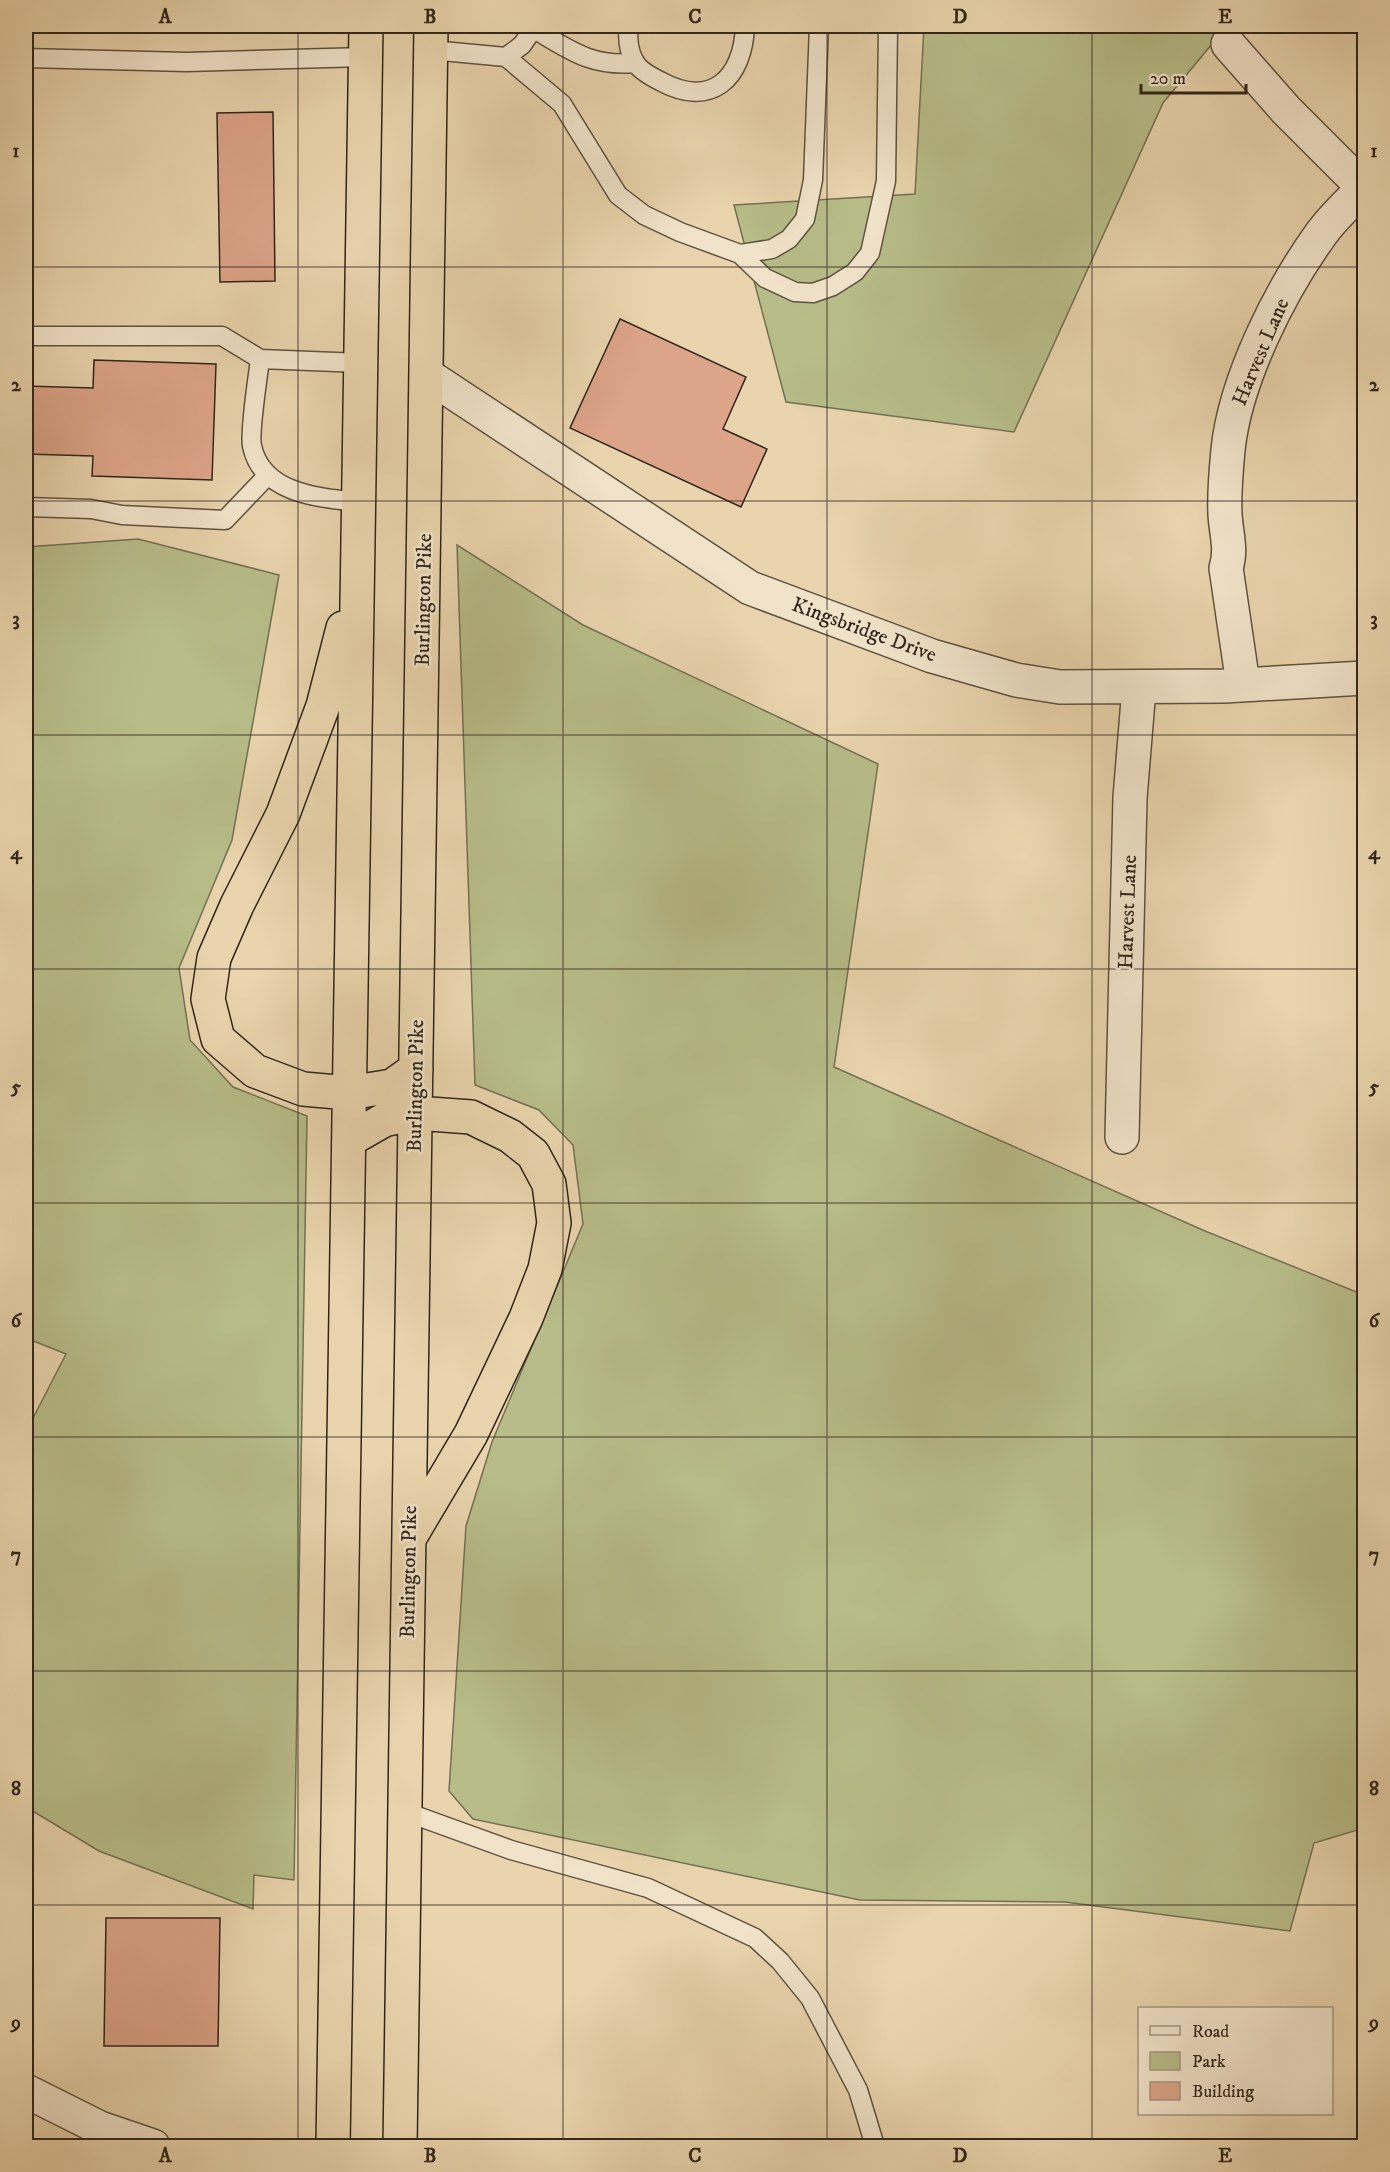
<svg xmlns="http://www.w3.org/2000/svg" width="1390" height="2172" font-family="'IM FELL DW Pica',serif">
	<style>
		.green { fill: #b7bc89; stroke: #747152; stroke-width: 1.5 }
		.building { fill: #dca489; stroke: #31261b; stroke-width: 1.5 }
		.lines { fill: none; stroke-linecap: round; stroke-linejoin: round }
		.lane-casing { stroke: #5f5240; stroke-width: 21 }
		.street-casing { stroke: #5f5240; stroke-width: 36 }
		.highway-casing { stroke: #31261b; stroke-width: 36 }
		.lane { stroke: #f1e3ca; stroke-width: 18 }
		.street { stroke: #f1e3ca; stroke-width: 33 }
		.highway { stroke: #e9d4ad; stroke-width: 33 }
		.grid { fill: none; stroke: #31261b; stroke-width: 1.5; stroke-opacity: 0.55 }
		.labels { text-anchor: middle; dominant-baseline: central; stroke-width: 5; stroke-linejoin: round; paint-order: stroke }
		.street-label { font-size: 21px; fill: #31261b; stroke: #f1e3ca }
		.neatline { fill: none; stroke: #31261b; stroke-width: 2 }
		.grid-label { font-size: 20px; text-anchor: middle; font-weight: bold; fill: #31261b }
	</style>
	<rect width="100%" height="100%" fill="#e9d4ad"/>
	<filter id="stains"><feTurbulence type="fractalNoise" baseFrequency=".00333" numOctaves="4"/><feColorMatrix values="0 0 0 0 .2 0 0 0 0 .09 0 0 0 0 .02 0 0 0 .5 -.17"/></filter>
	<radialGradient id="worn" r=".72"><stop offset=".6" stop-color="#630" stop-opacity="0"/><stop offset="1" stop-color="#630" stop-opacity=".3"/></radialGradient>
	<!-- green -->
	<path class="green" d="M924,26h303l-64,77 -149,329 -228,-30 -52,-197 181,-11z
		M138,539l141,36 -47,265 -53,128 11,72 43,47 74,29 -13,764 -40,-5 -1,34 -154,-58 -73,-44v-375l40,-78 -40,-16v-791z
		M457,545l126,80 295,139 -44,303 371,164 159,64v533l-50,15 -24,88 -225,-29 -205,-2 -387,-81 -24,-28 17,-265 26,-84 91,-218 -10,-79 -34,-35 -64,-25z"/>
	<!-- building -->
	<path class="building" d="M273,112l2,169 -55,1 -3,-169z
		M620,319l126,58 -23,52 44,20 -26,58 -171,-79z
		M94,360l122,4 -4,116 -120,-4 1,-20 -67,-2v-68l67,2z
		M106,1918h114l-2,128h-114z"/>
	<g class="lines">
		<defs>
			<path id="lane" d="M628,26c0,12 0,25 7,36 4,8 17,15 25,19 51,28 83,-2 85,-55
				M534,29c36,21 57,38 101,34
				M431,50l75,7 16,-12 13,-19
				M506,57l56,47 56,91 26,20 36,17 60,22 25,24 30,14 18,1 20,-7 22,-14 15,-19 16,-72 2,-155
				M26,58l161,4 178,-5
				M740,254l32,-5 17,-10 16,-20 8,-39 6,-154
				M26,336h196l38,23 101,4
				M260,359c-2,17 -11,74 -8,87 10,48 68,52 107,56
				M26,507l65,2 31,6 103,5 42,-44
				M406,1812l105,38 137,38 107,50 25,23 30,37 48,92 17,56"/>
			<path id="street" d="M1228,44l58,66 78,78
				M427,375l323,213 182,68 84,24 44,7 164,-1 140,-8
				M1243,684l-17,-116c6,-18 0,-35 -1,-54 -1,-20 1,-43 3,-64 7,-70 52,-159 93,-216 12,-17 29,-32 43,-47
				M1122,1137l8,-339 9,-110
				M26,2091l74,37 53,18"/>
			<path id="highway" d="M343,628l-20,78 -40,108 -46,91 -23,53 -6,41 10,40 37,32 48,18 46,4 43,-7 24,-17
				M349,1140l35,-20 32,-7 55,4 39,19 23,18 16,30 5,39 -9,46 -19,49 -55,116 -61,103
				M333,2146l33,-2120
				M400,2146l31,-2120"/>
		</defs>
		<!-- lane casing -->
		<use href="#lane" class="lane-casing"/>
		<!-- street casing -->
		<use href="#street" class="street-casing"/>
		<!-- highway casing -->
		<use href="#highway" class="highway-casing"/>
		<!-- lane -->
		<use href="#lane" class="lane"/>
		<!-- street -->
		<use href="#street" class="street"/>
		<!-- highway -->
		<use href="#highway" class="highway"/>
	</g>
	<!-- grid -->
	<path class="grid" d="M298,26v2120M563,26v2120M827,26v2120M1092,26v2120M26,267h1338M26,501h1338M26,735h1338M26,969h1338M26,1203h1338M26,1437h1338M26,1671h1338M26,1905h1338"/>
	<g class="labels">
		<!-- street labels -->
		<g class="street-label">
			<text transform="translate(1261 352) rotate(-67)">Harvest Lane</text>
			<text transform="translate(424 600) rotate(-89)">Burlington Pike</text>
			<text transform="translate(864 630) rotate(20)">Kingsbridge Drive</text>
			<text transform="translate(1128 912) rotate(-88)">Harvest Lane</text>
			<text transform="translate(416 1086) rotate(-89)">Burlington Pike</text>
			<text transform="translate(409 1572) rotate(-89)">Burlington Pike</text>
		</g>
	</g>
	<!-- margin -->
	<rect width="1390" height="2172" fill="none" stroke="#e9d4ad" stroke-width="66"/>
	<!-- legend -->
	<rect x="1138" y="2007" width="195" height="108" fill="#f1e3ca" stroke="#a49784" stroke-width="1.5"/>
	<rect x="1150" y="2026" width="30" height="9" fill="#f1e3ca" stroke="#a49784" stroke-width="1.5"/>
	<text x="1192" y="2037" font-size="18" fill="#31261b">Road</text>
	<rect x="1150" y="2052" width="30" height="18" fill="#b7bc89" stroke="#a49784" stroke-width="1.5"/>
	<text x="1192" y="2067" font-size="18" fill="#31261b">Park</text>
	<rect x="1150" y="2082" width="30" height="18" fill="#dca489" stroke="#a49784" stroke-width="1.5"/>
	<text x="1192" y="2097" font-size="18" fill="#31261b">Building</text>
	<!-- scale -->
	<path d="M1141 84v9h105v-9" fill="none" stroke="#31261b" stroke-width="3"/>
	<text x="1150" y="84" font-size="18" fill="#31261b" stroke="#f1e3ca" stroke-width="4.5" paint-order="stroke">20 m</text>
	<rect x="33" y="33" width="1324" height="2106" class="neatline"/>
	<g class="grid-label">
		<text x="165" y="23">A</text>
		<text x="430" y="23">B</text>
		<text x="695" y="23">C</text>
		<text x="960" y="23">D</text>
		<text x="1225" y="23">E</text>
		<text x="16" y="157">1</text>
		<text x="1374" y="157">1</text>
		<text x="16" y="391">2</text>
		<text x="1374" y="391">2</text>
		<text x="16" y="625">3</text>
		<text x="1374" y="625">3</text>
		<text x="16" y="859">4</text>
		<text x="1374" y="859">4</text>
		<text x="16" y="1093">5</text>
		<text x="1374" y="1093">5</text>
		<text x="16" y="1327">6</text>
		<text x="1374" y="1327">6</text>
		<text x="16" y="1561">7</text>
		<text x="1374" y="1561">7</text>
		<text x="16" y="1795">8</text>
		<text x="1374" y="1795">8</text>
		<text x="16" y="2029">9</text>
		<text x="1374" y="2029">9</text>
		<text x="165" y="2162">A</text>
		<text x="430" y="2162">B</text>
		<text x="695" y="2162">C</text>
		<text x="960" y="2162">D</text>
		<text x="1225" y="2162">E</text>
	</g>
	<rect width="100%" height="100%" filter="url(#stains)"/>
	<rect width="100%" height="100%" fill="url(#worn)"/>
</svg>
